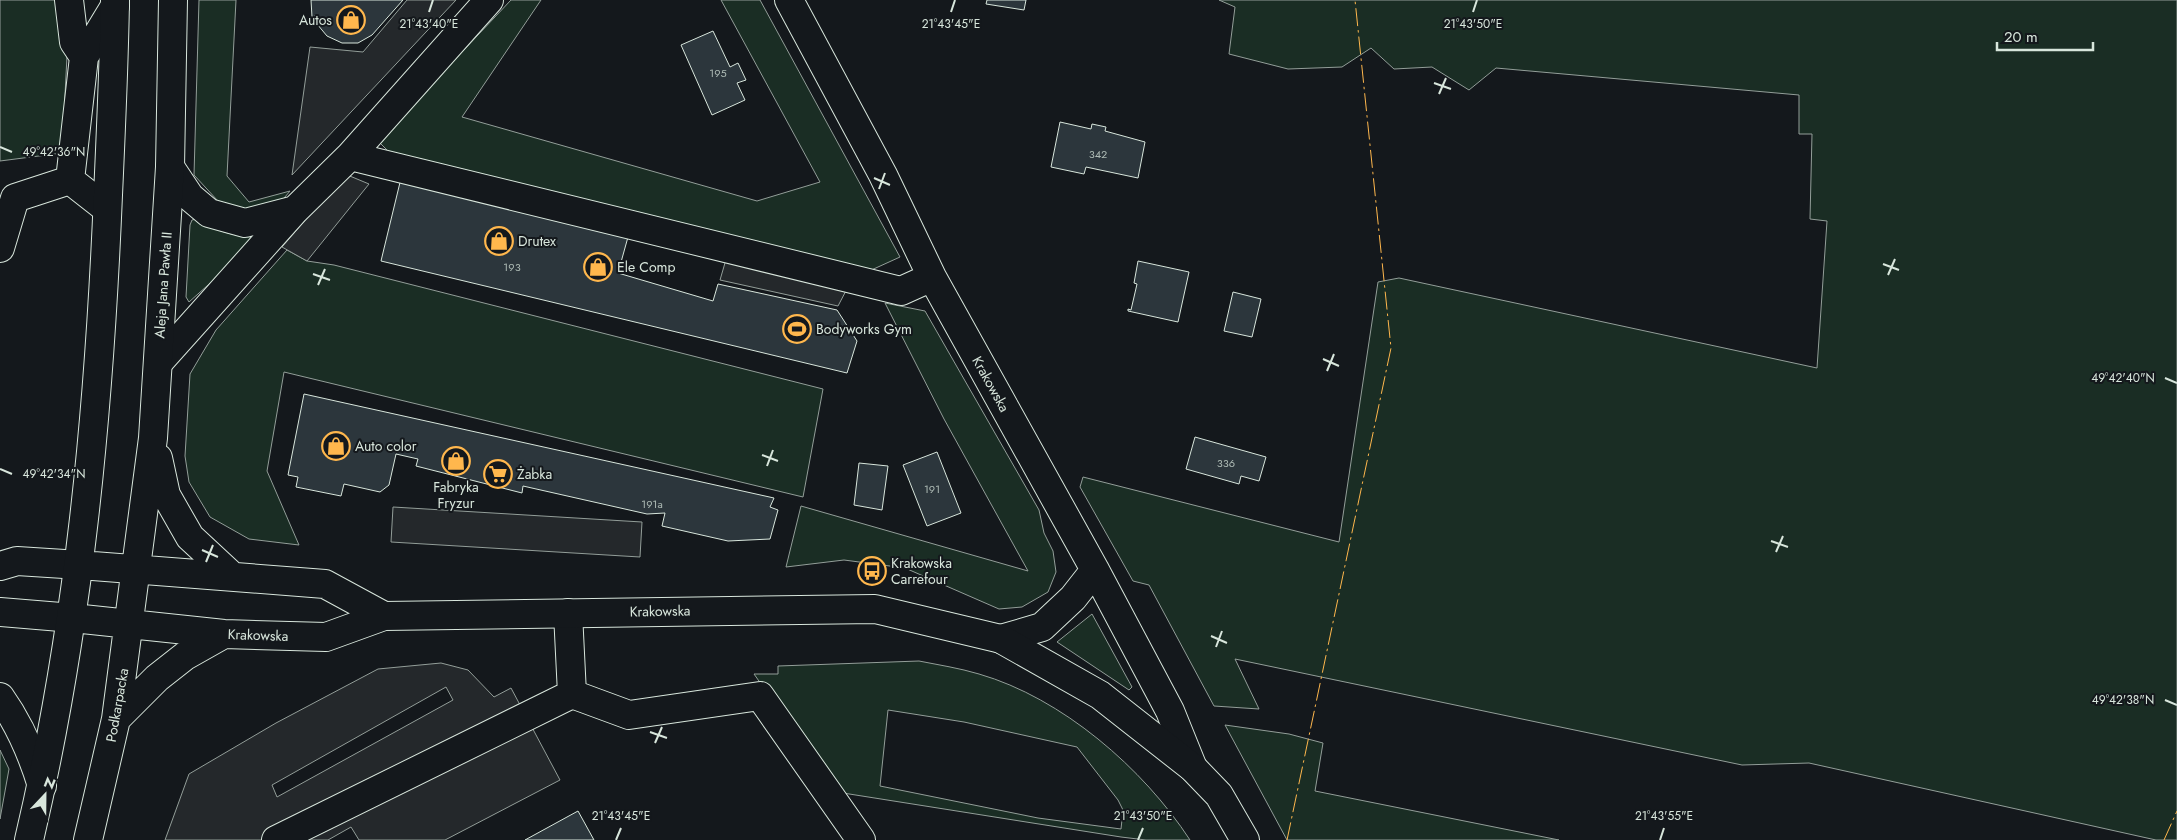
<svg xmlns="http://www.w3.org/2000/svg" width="2177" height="840" font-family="Jost,sans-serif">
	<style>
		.green { fill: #1a2d24; stroke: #939e99; fill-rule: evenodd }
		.parking { fill: #24282b; stroke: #939e99; fill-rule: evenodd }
		.building { fill: #2c363c; stroke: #d8e6dc }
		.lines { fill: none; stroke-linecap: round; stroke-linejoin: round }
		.minor-casing { stroke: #d8e6dc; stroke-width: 30 }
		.major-casing { stroke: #d8e6dc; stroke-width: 30 }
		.minor { stroke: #14181c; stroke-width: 28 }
		.major { stroke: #14181c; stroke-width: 28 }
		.power { stroke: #ffb74d; stroke-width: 1; stroke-dasharray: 18 4 2.5 4; stroke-linecap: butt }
		.ticks { fill: none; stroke: #d8e6dc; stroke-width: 2 }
		.labels { text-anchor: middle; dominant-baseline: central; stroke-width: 4; stroke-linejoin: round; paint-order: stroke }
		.number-label { font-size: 11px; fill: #adbab4 }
		.poi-label { font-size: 14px; fill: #d8e6dc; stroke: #14181c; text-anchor: start }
		.street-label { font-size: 14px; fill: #d8e6dc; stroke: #14181c }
		.ticks-label { font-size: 12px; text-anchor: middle; fill: #d8e6dc; stroke: #14181c; stroke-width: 4; stroke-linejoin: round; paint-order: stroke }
	</style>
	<rect width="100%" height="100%" fill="#14181c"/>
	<!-- green -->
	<path class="green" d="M0,0h61l6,56 -5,97 -62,8z
		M199,0h37l-9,176 22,26 41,-11 -11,13 -40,6 -21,-9 -24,-26z
		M511,0h30l-79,117 295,84 63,-19 -99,-182h39l140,257 -33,15 -471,-113 -18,-18z
		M1219,0h958v840h-21l-347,-77 -67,2 -507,-106 24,50 -45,-3 -65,-121 -16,-4 -53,-94 3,-10 256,65 39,-260 21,-4 418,90 10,-147 -17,-2 2,-85h-13v-39l-303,-27 -27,22 -37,-23 -38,2 -23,-21 -29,19 -54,2 -59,-15 6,-47z
		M196,219c19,11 35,17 57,18l-36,40 -28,25 -3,-5 4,-72 2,-5z
		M287,250l20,11 27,4 489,124 -20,108 -519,-125 -17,99 32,74 -50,-6 -39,-22 -21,-35 -4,-26 5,-82 26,-44z
		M885,303l40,8 114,199 5,23 9,18 3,21 -8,20 -26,15 -23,2 -94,-41 -61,-8 -58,7 15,-61 227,65 -84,-152z
		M1092,614l40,73 -3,3 -72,-48z
		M919,661c20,4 40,7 60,13 83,24 164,94 211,166h-44l-25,-3 -278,-44 -20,-21 -69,-98h24v-8zM888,710l76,12 113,25 41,53 5,10 -2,19 -83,-11 -158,-32z
		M1225,725l64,9 34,9 -8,48 244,49h-272z
		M0,750l9,19 -9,50z"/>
	<!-- parking -->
	<path class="parking" d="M407,0h49l-164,175 18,-128 53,5z
		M345,174l24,10 -62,77 -25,-14z
		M727,256l122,29 -11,21 -118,-26z
		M393,507l249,15 -2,35 -249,-15z
		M441,663l27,7 26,27 17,-9 49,92 -115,60h-86l-8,-13 -23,13h-163l24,-66 87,-51 102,-54zM446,687l7,13 -176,97 -5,-12z"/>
	<!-- building -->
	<path class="building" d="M311,0h92l-31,35 -14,8h-16l-15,-7 -10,-12 -2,-8 -3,1z
		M987,0h39l-2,10 -38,-6z
		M713,31l17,36 8,-4 8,17 -9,3 8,17 -33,15 -31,-70z
		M1060,122l31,7 1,-5 14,3 -1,4 40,11 -7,36 -52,-11 -2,7 -33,-7z
		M403,170l225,67 -10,36 95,28 5,-17 119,26 20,31 -10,32 -466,-112z
		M1138,261l51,11 -11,50 -50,-11v-2l3,1 6,-26 -3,-1z
		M1233,292l28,7 -9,38 -28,-6z
		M304,394l470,104 -4,9 8,3 -8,29 -42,2 -66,-15 3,-13 -18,1 -124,-28 -1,7 -106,-27 2,-7 -22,-5 -7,31 -9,7 -36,-8 -3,12 -45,-9 2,-10 -10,-2z
		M1195,437l71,20 -7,24 -18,-5 -2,8 -53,-15z
		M937,452l24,61 -34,13 -24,-61z
		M859,463l29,3 -6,44 -28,-5z
		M578,811l16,29h-69z"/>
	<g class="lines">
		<defs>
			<path id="minor" d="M789,0l94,175 49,102 163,293 75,141 23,57
				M84,57l31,-51
				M350,156l551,135 31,-14
				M170,167l20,30 19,16 36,10 50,-13
				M70,180l37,29
				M0,248l15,-50 55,-18 14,-123 -10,-15 -5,-42
				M158,363l137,-153 55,-54 139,-156
				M0,566l17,-5 63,4
				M0,612l73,6
				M1001,639l41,-12 31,-29 22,-28
				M572,694l57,21 131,-19 101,144
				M0,697c20,28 32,56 42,89
				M276,840l296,-146 -4,-81"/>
			<path id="major" d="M158,458l8,37 24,42 42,39
				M80,565l245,19 59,32
				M73,618l151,16 102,3 58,-21 491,-7 126,30 99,56 93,73 26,27 26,45
				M116,719l41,-41 28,-22 39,-22
				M29,840c50,-212 70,-427 79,-645 3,-65 6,-130 7,-195
				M88,840l28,-121 37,-281 17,-271 3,-167"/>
		</defs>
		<!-- minor casing -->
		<use href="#minor" class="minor-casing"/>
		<!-- major casing -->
		<use href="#major" class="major-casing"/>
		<!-- minor -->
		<use href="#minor" class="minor"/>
		<!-- major -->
		<use href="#major" class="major"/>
		<!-- power -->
		<path class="power" d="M1287,840l104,-492 -36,-348
			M2164,840l13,-29"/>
	</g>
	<!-- ticks -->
	<path class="ticks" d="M429,12l4,-12M951,12l4,-12M1473,12l4,-12M1434,83l17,6M1439,94l7,-16M0,147l12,5M874,178l16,7M879,189l6,-16M1883,264l16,6M313,274l17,6M1888,275l7,-16M318,285l7,-16M1323,359l16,7M1327,371l7,-17M2165,378l12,5M762,455l16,6M767,466l6,-16M0,469l12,5M1771,541l17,6M202,550l16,7M1776,552l7,-16M206,562l7,-17M1211,636l16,7M1216,647l6,-16M2165,700l12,5M650,732l17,6M655,743l7,-16M616,840l5,-12M1138,840l5,-12M1660,840l4,-12"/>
	<!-- icons -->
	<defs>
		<symbol id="shop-ring" viewBox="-11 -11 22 22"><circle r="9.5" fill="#14181c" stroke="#ffb74d" stroke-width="1.5"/><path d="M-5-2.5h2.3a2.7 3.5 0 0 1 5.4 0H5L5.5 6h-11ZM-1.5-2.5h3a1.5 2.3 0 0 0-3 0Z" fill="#ffb74d"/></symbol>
		<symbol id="stadium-ring" viewBox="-11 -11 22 22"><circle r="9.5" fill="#14181c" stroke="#ffb74d" stroke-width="1.5"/><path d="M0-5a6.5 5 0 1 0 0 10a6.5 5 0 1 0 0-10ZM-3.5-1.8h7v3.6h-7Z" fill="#ffb74d"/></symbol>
		<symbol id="supermarket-ring" viewBox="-11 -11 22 22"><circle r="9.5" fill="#14181c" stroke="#ffb74d" stroke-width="1.5"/><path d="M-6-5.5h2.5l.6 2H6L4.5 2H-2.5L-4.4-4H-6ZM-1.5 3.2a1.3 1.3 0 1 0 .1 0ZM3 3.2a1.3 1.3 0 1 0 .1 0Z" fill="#ffb74d"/></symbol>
		<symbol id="bus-ring" viewBox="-11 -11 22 22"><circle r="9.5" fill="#14181c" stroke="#ffb74d" stroke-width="1.5"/><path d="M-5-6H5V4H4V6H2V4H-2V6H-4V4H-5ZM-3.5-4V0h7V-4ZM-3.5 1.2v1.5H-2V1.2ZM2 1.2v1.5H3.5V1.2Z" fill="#ffb74d"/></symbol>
	</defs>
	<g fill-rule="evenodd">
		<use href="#shop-ring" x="335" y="4" width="32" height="32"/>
		<use href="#shop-ring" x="483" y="225" width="32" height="32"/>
		<use href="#shop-ring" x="582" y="251" width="32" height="32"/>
		<use href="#stadium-ring" x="781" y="313" width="32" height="32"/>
		<use href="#shop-ring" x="320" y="430" width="32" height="32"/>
		<use href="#shop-ring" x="440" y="445" width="32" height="32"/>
		<use href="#supermarket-ring" x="482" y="458" width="32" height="32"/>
		<use href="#bus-ring" x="856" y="555" width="32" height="32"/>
	</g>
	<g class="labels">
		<!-- number labels -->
		<g class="number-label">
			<text x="718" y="73">195</text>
			<text x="1098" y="154">342</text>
			<text x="512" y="267">193</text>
			<text x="1226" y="463">336</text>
			<text x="932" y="489">191</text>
			<text x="652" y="504">191a</text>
		</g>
		<!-- poi labels -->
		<g class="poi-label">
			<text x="332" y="20" text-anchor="end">Autos</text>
			<text x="518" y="241">Drutex</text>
			<text x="617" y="267">Ele Comp</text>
			<text x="816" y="329">Bodyworks Gym</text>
			<text x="355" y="446">Auto color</text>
			<text x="517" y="474">Żabka</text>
			<text x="456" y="487" text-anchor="middle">Fabryka<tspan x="456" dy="16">Fryzur</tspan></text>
			<text x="891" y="563">Krakowska<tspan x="891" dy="16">Carrefour</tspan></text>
		</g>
		<!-- street labels -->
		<g class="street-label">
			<text transform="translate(163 285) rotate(-86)">Aleja Jana Pawła II</text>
			<text transform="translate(991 384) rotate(61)">Krakowska</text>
			<text transform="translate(660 611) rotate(-1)">Krakowska</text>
			<text transform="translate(258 635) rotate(2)">Krakowska</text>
			<text transform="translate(117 705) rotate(-80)">Podkarpacka</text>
		</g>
	</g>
	<g class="ticks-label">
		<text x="951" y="28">21°43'45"E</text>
		<text x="429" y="28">21°43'40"E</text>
		<text x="1473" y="28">21°43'50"E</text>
		<text x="54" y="156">49°42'36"N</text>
		<text x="2123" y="382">49°42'40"N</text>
		<text x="54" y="478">49°42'34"N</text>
		<text x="2123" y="704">49°42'38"N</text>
		<text x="621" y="820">21°43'45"E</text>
		<text x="1143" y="820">21°43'50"E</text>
		<text x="1664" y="820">21°43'55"E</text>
	</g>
	<!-- north arrow -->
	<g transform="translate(45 795) rotate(22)" stroke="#14181c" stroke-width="4" paint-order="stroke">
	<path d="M0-4L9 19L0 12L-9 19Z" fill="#d8e6dc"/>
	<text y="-8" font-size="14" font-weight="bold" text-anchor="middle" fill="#d8e6dc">N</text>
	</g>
	<!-- scale -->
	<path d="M1997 42v8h96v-8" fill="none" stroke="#d8e6dc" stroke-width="2.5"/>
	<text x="2004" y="42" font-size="15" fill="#d8e6dc" stroke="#14181c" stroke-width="4" paint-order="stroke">20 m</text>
</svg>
